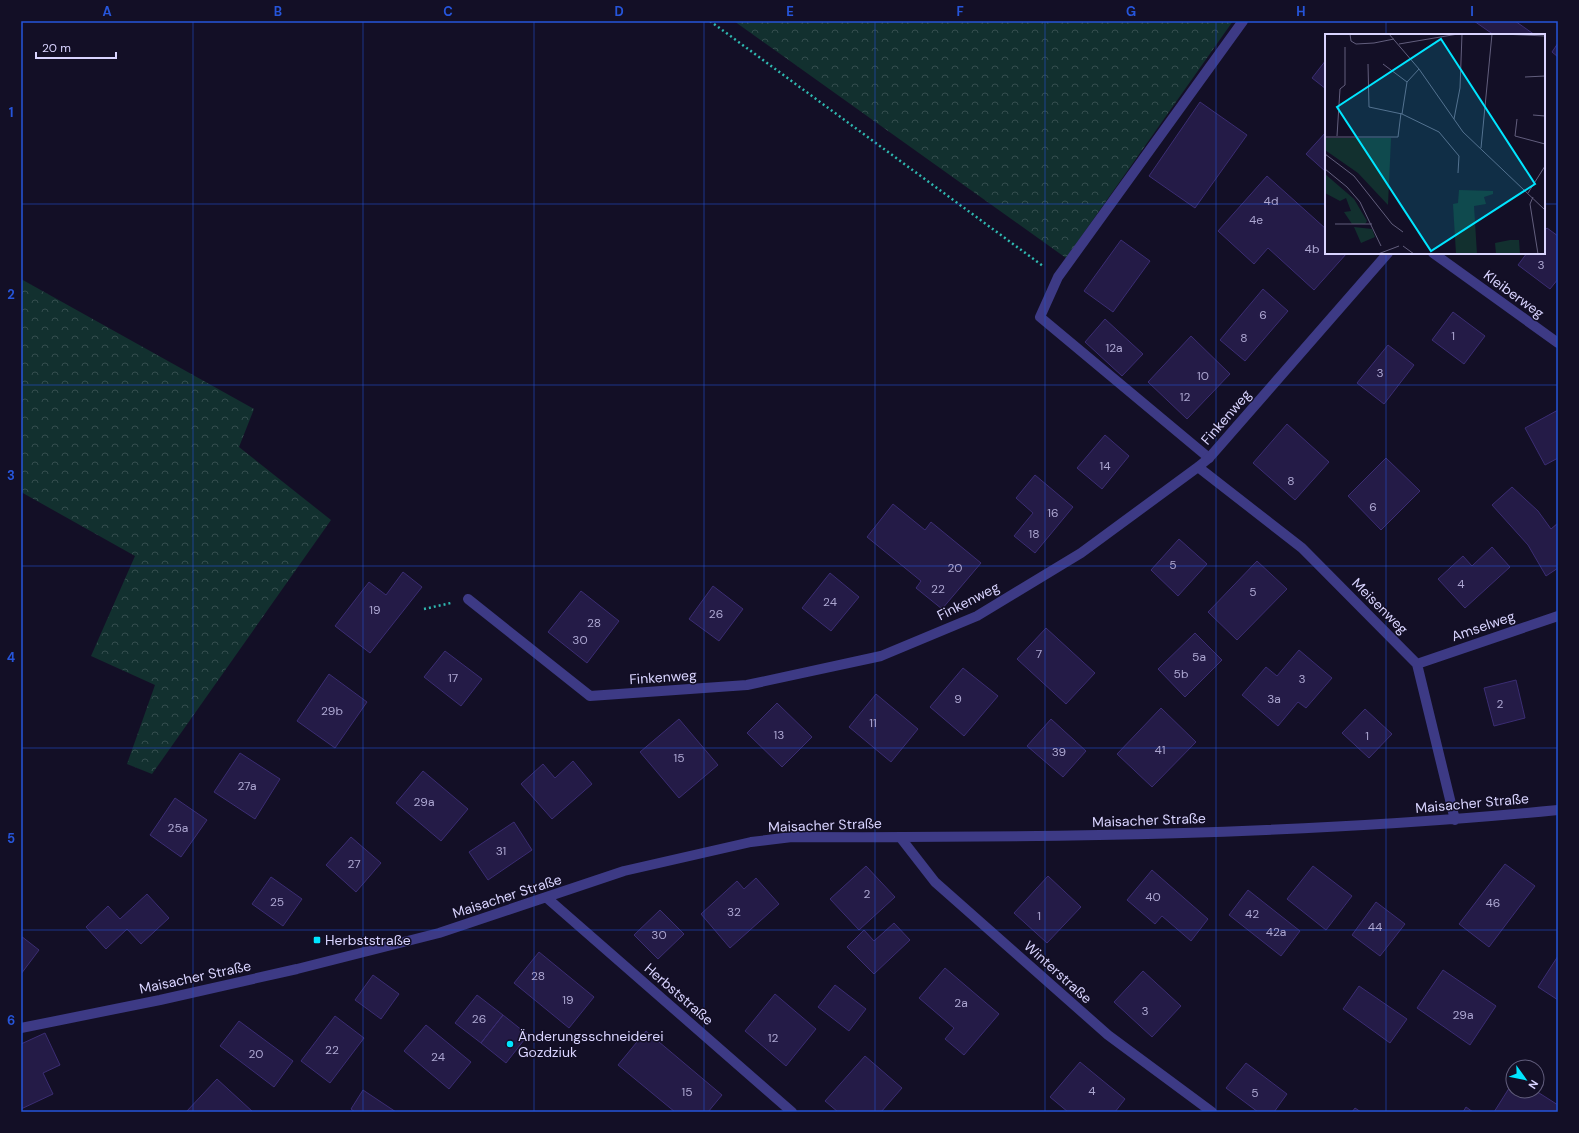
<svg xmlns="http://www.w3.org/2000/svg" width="1579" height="1133" font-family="'DM Sans',sans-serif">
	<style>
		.forest { fill: url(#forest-crowns) }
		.building { fill: #241b47; stroke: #3b2d73 }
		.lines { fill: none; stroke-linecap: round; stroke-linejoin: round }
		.path { stroke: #2fb8b0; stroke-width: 2.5; stroke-dasharray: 2 3; stroke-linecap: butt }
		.lane { stroke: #3d3a85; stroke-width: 10 }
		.street { stroke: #3d3a85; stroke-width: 10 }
		.grid { fill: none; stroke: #2655da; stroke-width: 1; stroke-opacity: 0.55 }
		.poi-dot { fill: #00e5ff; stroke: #130f26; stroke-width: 1.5 }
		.labels { text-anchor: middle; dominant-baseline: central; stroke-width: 3; stroke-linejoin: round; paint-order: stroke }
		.number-label { font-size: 12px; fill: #aca6d1 }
		.street-label { font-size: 14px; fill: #d9d4ff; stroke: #130f26 }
		.poi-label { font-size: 14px; fill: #d9d4ff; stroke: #130f26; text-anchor: start }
		.inset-road { fill: none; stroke: #625e7d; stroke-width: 1 }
		.view { fill: #00e5ff; fill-opacity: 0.15; stroke: #00e5ff; stroke-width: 2 }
		.inset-edge { fill: none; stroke: #d9d4ff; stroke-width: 2 }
		.neatline { fill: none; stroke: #2655da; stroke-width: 1.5 }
		.grid-label { font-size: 13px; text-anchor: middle; font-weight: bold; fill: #2655da }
	</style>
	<defs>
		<pattern id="forest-crowns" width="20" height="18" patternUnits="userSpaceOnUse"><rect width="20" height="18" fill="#12302f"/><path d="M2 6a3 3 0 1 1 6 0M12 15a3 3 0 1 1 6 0" fill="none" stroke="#344d4e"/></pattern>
	</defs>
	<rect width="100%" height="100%" fill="#130f26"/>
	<!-- forest -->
	<path class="forest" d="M734,21h499l-167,237z
		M21,279l233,130 -15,38 92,73 -179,254 -25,-10 28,-79 -64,-29 44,-100 -114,-64z"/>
	<!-- building -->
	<path class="building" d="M1474,21h41l20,14h-41z
		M1558,43v14l-6,-5z
		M1326,60v29l-14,-11z
		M1200,102l47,33 -52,73 -46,-32z
		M1326,132v40l-20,-18z
		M1267,176l59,53v24h21l-33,37 -46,-42 -14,16 -36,-33z
		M1547,228l11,8v43l-8,10 -32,-24 9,-12h17v-22z
		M1121,240l29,21 -37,51 -29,-21z
		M1263,289l25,22 -43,50 -25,-21z
		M1453,312l32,24 -21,28 -32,-24z
		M1105,319l38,35 -21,22 -37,-34z
		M1191,336l39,38 -43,45 -39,-37z
		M1388,345l26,20 -30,39 -27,-21z
		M1558,410v48l-13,7 -20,-37z
		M1287,424l42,38 -34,38 -42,-37z
		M1105,435l24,21 -27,33 -25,-21z
		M1386,458l34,33 -39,39 -33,-34z
		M1035,475l38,32 -38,46 -21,-17 19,-23 -17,-15z
		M1512,487l26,24 13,18 7,-6v45l-12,8 -18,-31 -36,-40z
		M893,504l32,26 6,-8 50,41 -39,46 -26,-21 5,-7 -54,-44z
		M1179,539l28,25 -29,32 -27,-26z
		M1492,547l18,20 -45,41 -27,-29 25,-23 9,10z
		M1257,561l30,28 -50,51 -29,-28z
		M403,572l19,15 -52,66 -35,-27 34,-44 17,13z
		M830,573l29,24 -28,34 -29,-23z
		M713,586l30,23 -24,32 -30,-22z
		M581,591l38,30 -32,42 -39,-31z
		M1046,628l49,45 -29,31 -49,-45z
		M1195,633l27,27 -37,37 -27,-28z
		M1299,650l33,28 -26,30 -8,-6 -20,24 -36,-31 24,-28 11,9z
		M445,651l37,28 -21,27 -37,-29z
		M963,668l35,28 -34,40 -34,-29z
		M329,674l38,28 -32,46 -38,-27z
		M1516,680l9,38 -31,8 -10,-38z
		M876,694l42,35 -27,33 -42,-35z
		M777,703l35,34 -30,30 -35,-34z
		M1161,708l35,34 -44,45 -35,-33z
		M1365,709l27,25 -23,24 -27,-25z
		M679,719l39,46 -39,33 -39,-46z
		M1051,719l35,32 -23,26 -36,-31z
		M240,753l40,26 -25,40 -41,-27z
		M573,761l19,23 -40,35 -31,-35 22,-20 12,14z
		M423,771l45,38 -27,32 -45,-38z
		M175,798l32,22 -26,37 -31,-22z
		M514,822l18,28 -44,30 -19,-28z
		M351,837l30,26 -25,29 -30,-27z
		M1505,864l30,22 -46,61 -30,-23z
		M866,866l29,31 -36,33 -29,-31z
		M1313,866l39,30 -26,34 -39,-31z
		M1152,870l56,49 -17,22 -29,-25 -7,8 -28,-24z
		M1048,876l33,31 -34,36 -33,-30z
		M271,877l31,22 -19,27 -31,-22z
		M756,878l23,26 -49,44 -29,-34 36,-33 7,8z
		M1248,890l52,41 -19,25 -52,-41z
		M147,894l22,24 -28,26 -14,-15 -21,20 -20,-22 22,-21 12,13z
		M1376,902l29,22 -25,32 -28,-21z
		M660,910l24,24 -26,25 -24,-24z
		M894,923l16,17 -36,34 -27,-27 17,-17 10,11z
		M21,936l18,14 -18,24z
		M539,952l55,45 -25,31 -55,-45z
		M1558,956v44l-20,-13z
		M945,968l54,46 -35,41 -19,-16 9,-11 -35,-30z
		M1443,970l53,36 -26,39 -53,-37z
		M1143,971l38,35 -29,31 -38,-35z
		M373,975l26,19 -18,25 -26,-19z
		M835,985l31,24 -17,22 -31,-24z
		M1359,986l48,33 -17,24 -47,-34z
		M775,994l41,35 -30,37 -41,-35z
		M477,995l26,20 -22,28 -26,-20z
		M503,1015l25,20 -22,28 -25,-20z
		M335,1016l29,22 -34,45 -29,-22z
		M239,1021l54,40 -19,26 -54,-41z
		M426,1025l45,37 -22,27 -45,-38z
		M646,1031l76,64 -14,17h-33l-57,-47z
		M45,1033l15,32 -17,8 10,21 -32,15v-65z
		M865,1056l37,32 -21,24h-43l-13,-11z
		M1080,1062l45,37 -10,13h-47l-18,-15z
		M1246,1063l41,31 -13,18h-16l-32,-24z
		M217,1079l36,33h-67z
		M1513,1082v9h23l22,14v7h-64z
		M363,1090l33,22h-41l-4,-3z
		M1466,1107l7,5h-10z
		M1355,1108l6,4h-9z"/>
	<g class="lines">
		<!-- path -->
		<path class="path" d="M710,21l333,245
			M424,609l27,-6"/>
		<!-- lane -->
		<path class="lane" d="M1209,458l-169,-141 18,-40 185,-256"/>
		<!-- street -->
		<path class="street" d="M1433,253l125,90
			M1198,467l104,81 115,116 38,156
			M468,599l122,97 157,-11 134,-29 96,-40 104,-63 117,-86 11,-9 179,-205
			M1417,664l141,-48
			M900,837l35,45 173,153 104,77
			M547,898l245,214
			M21,1028l139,-28 137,-31 142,-36 185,-62 127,-29 41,-5c255,1 511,-2 766,-27"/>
	</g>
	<!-- grid -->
	<path class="grid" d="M193,21v1091M363,21v1091M534,21v1091M704,21v1091M875,21v1091M1045,21v1091M1216,21v1091M1386,21v14M21,204h1305M1544,204h14M1386,253v859M21,385h1537M21,566h1537M21,748h1537M21,930h1537"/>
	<!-- markers -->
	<g class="poi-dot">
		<rect x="313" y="936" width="8" height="8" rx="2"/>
		<circle cx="510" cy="1044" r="4"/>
	</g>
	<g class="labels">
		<!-- number labels -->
		<g class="number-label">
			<text x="1271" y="201">4d</text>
			<text x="1256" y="220">4e</text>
			<text x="1312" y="249">4b</text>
			<text x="1541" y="265">3</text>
			<text x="1263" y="315">6</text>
			<text x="1453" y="336">1</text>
			<text x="1244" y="338">8</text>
			<text x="1114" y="348">12a</text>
			<text x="1380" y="373">3</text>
			<text x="1203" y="376">10</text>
			<text x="1185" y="397">12</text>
			<text x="1105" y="466">14</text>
			<text x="1291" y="481">8</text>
			<text x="1373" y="507">6</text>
			<text x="1053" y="513">16</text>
			<text x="1034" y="534">18</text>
			<text x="1173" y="565">5</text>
			<text x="955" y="568">20</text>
			<text x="1461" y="584">4</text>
			<text x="938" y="589">22</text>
			<text x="1253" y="592">5</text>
			<text x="830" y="602">24</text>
			<text x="375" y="610">19</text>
			<text x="716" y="614">26</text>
			<text x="594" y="623">28</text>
			<text x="580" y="640">30</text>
			<text x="1039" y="654">7</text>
			<text x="1199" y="657">5a</text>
			<text x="1181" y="674">5b</text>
			<text x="453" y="678">17</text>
			<text x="1302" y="679">3</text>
			<text x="958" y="699">9</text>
			<text x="1274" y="699">3a</text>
			<text x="1500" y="704">2</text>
			<text x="332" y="711">29b</text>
			<text x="873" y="723">11</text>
			<text x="779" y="735">13</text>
			<text x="1367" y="736">1</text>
			<text x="1160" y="750">41</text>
			<text x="1059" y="752">39</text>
			<text x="679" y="758">15</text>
			<text x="247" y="786">27a</text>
			<text x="424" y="802">29a</text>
			<text x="178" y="828">25a</text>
			<text x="501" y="851">31</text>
			<text x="354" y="864">27</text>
			<text x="867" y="894">2</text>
			<text x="1153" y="897">40</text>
			<text x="277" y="902">25</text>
			<text x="1493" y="903">46</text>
			<text x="734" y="912">32</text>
			<text x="1252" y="914">42</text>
			<text x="1039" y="916">1</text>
			<text x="1375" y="927">44</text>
			<text x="1276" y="932">42a</text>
			<text x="659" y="935">30</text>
			<text x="538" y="976">28</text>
			<text x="568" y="1000">19</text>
			<text x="961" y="1003">2a</text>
			<text x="1145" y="1011">3</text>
			<text x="1463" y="1015">29a</text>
			<text x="479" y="1019">26</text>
			<text x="773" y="1038">12</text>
			<text x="332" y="1050">22</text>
			<text x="256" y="1054">20</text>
			<text x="438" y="1057">24</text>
			<text x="1092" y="1091">4</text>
			<text x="687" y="1092">15</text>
			<text x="1255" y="1093">5</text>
		</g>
		<!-- street labels -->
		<g class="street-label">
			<text transform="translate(1514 294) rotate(36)">Kleiberweg</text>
			<text transform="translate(1226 417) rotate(-49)">Finkenweg</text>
			<text transform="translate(968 601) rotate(-27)">Finkenweg</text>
			<text transform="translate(1380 606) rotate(45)">Meisenweg</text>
			<text transform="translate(1483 626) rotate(-19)">Amselweg</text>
			<text transform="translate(663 677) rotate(-4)">Finkenweg</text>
			<text transform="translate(1472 803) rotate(-5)">Maisacher Straße</text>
			<text transform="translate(1149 820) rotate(-2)">Maisacher Straße</text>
			<text transform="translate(825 825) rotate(-2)">Maisacher Straße</text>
			<text transform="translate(507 896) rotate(-18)">Maisacher Straße</text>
			<text transform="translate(1058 972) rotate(42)">Winterstraße</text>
			<text transform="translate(195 977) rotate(-12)">Maisacher Straße</text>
			<text transform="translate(679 994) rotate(41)">Herbststraße</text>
		</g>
		<!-- poi labels -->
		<g class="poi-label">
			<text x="325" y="940">Herbststraße</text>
			<text x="518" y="1036">Änderungsschneiderei<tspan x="518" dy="16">Gozdziuk</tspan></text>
		</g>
	</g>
	<!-- overview -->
	<g transform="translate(1325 34)">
		<rect width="220" height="220" fill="#130f26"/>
		<path d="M0,104h66l-3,67 -30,-32 -33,-23zM0,140l29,25 13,22 -2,3h-13l-8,-12 7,-1 -5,-13 -6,3 -15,-8zM134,156l34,1v3l-9,3 2,7 -12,2 3,48h-21l-3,-50 5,-1zM29,193l18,2 3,8 -14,6zM185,206h9l1,14h-24l-1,-11z" fill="#12302f"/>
		<path class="inset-road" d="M25,0l1,7 5,3 18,-1 20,-4M64,0l30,35 44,63 82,78M177,0l43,2M74,10l59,-10M43,30l1,43 33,7 37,18 20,24 -1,17M58,30l24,18M200,43l20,-1M77,80l5,-32 12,-13M208,81l12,1M129,85l6,-31 2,-54M192,85l-2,17 30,8M12,102l3,-47 5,-4v-38M0,103h73l3,-24M156,114l11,-114M0,120l29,22 38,48 11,8M0,135l22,18 13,15 21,44M203,159l17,-27M208,163l-3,7 8,50M10,190h37M78,212l11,8M53,220l21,-8"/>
		<path class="view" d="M116,5l94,145 -104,67 -94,-144z"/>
		<rect width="220" height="220" class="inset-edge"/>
	</g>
	<!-- border -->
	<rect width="1579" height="1133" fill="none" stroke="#130f26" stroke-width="44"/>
	<!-- north arrow -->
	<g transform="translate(1525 1079) rotate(123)"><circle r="19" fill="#130f26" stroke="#625e7d"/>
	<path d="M0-3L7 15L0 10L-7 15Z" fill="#00e5ff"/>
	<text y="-6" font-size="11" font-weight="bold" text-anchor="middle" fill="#d9d4ff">N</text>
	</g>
	<!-- scale -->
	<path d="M36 52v6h80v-6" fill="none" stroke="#d9d4ff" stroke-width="2"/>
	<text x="42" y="52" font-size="12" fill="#d9d4ff" stroke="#130f26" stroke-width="3" paint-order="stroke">20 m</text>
	<rect x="22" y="22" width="1535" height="1089" class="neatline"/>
	<g class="grid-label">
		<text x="107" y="16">A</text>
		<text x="278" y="16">B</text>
		<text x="448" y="16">C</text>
		<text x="619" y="16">D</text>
		<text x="790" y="16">E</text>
		<text x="960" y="16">F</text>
		<text x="1131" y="16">G</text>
		<text x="1301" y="16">H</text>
		<text x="1472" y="16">I</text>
		<text x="11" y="117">1</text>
		<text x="11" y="299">2</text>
		<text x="11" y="480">3</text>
		<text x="11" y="662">4</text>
		<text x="11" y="843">5</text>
		<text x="11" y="1025">6</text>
	</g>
</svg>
